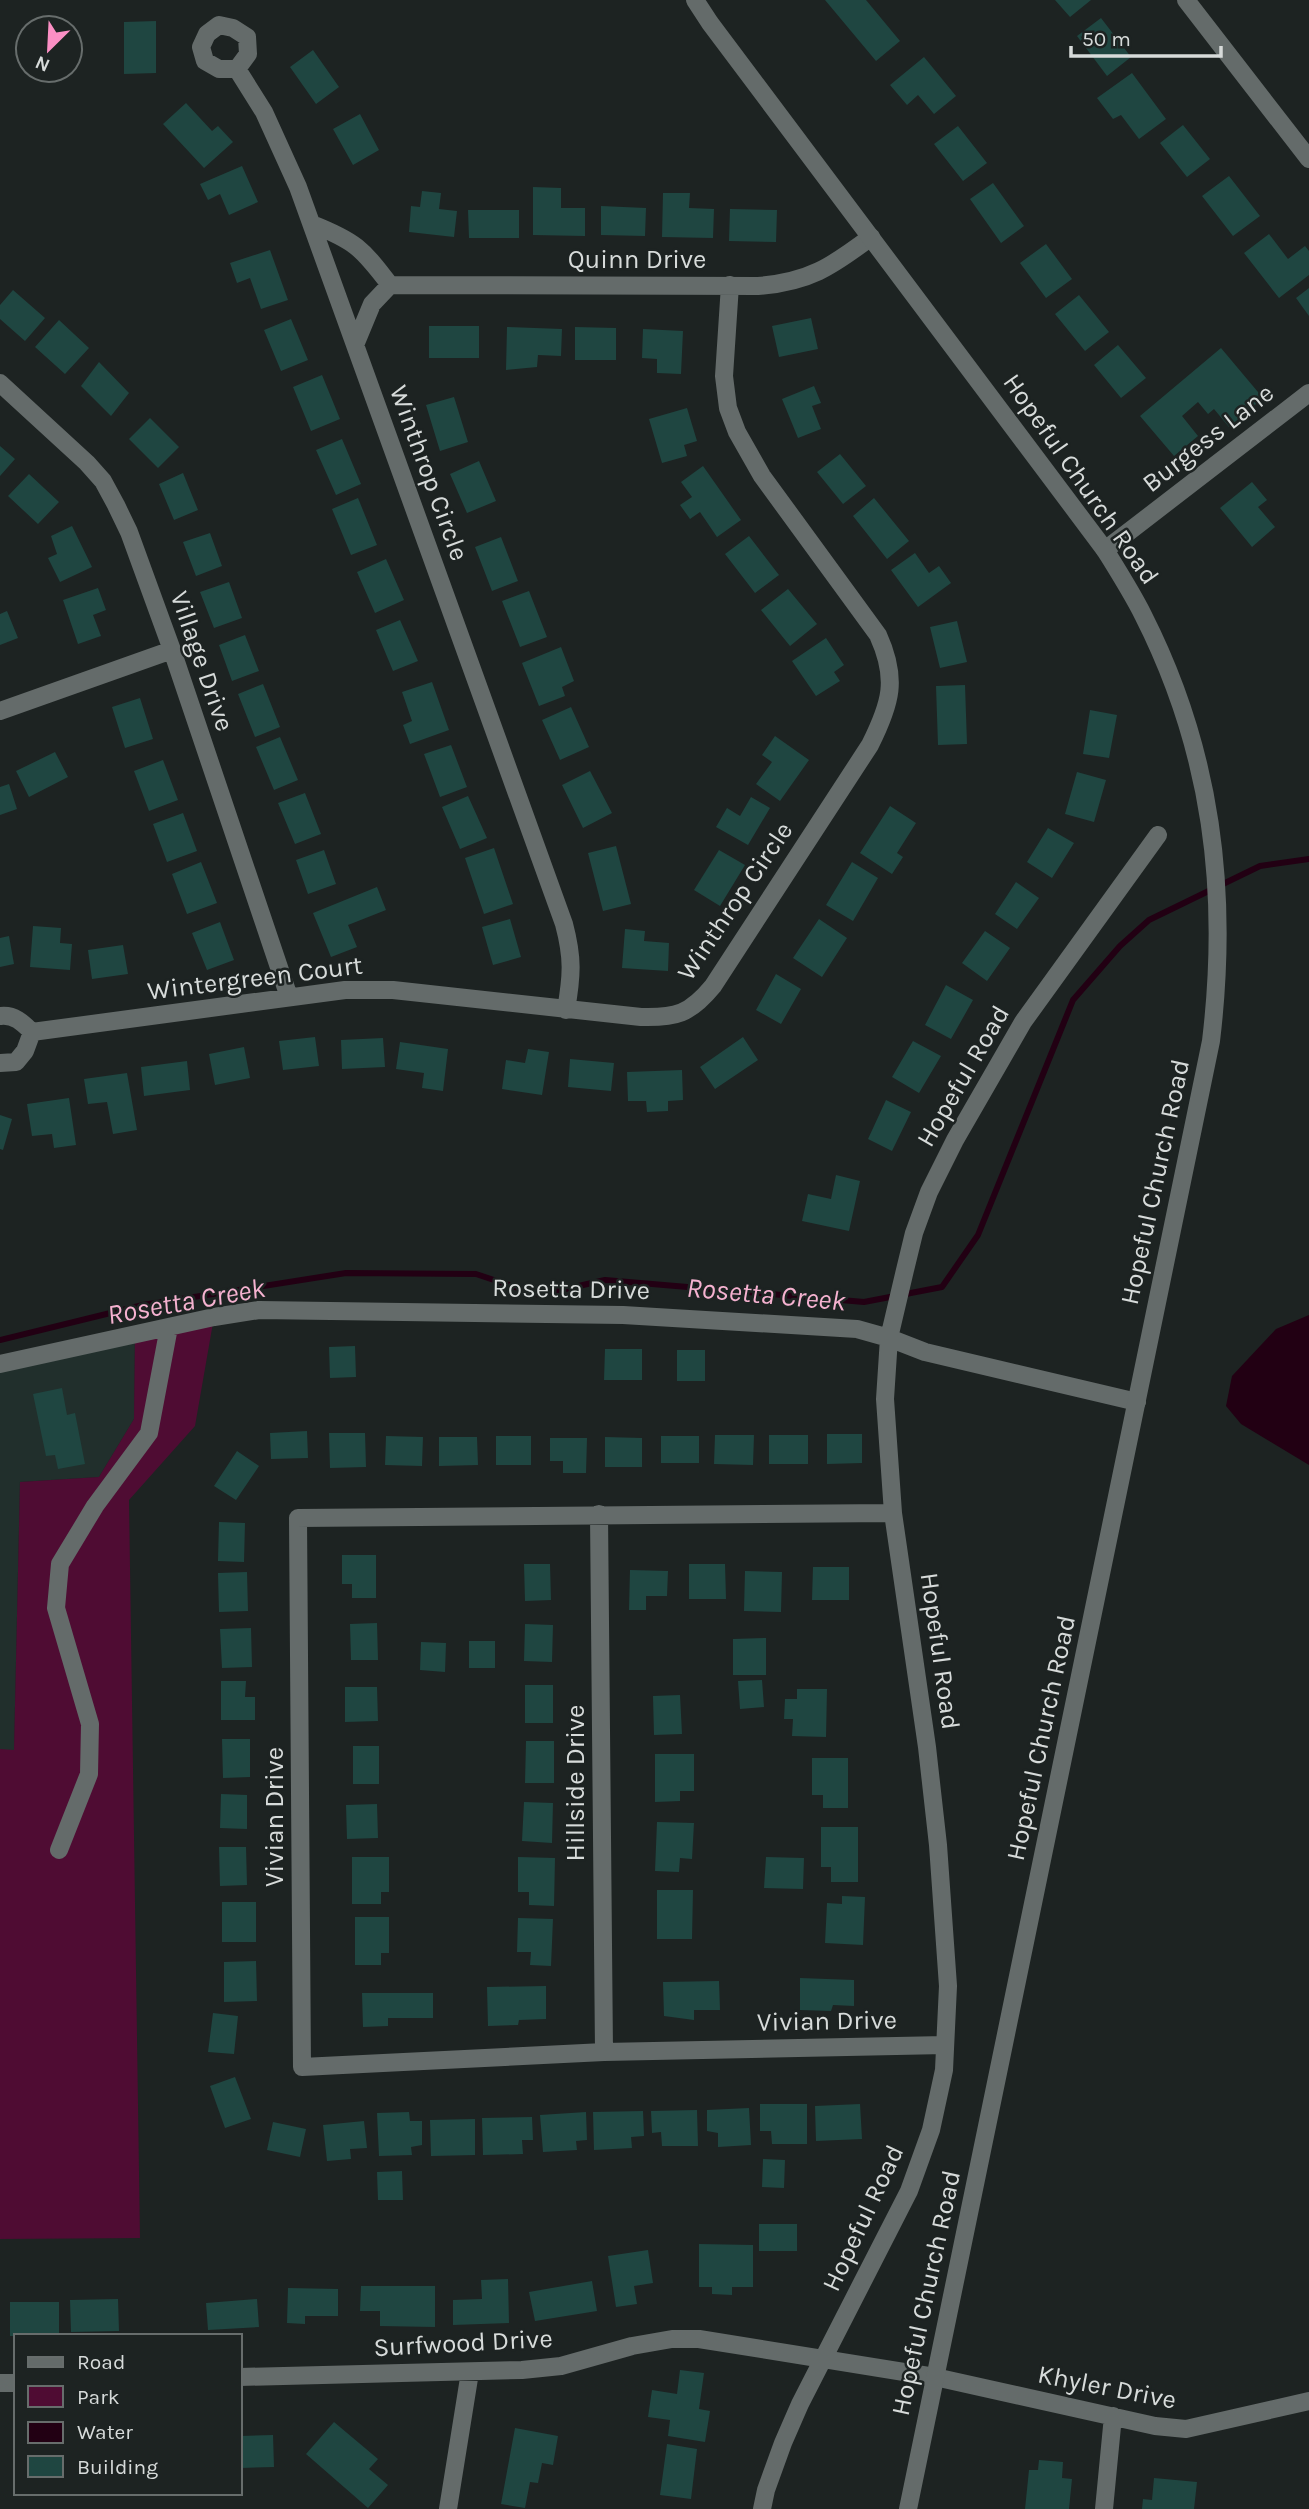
<svg xmlns="http://www.w3.org/2000/svg" width="1309" height="2509" font-family="Karla,sans-serif">
	<style>
		.built { fill: #212f2c }
		.green { fill: #4f0c33 }
		.water { fill: #220013 }
		.lines { fill: none; stroke-linecap: round; stroke-linejoin: round }
		.stream { stroke: #220013; stroke-width: 6 }
		.building { fill: #1f4641 }
		.street { stroke: #646b6a; stroke-width: 18 }
		.secondary { stroke: #646b6a; stroke-width: 18 }
		.labels { text-anchor: middle; dominant-baseline: central; stroke-width: 5; stroke-linejoin: round; paint-order: stroke }
		.street-label { font-size: 26px; fill: #d7dbda; stroke: #1d2322 }
		.water-label { font-size: 28px; font-style: italic; fill: #f5b2d0; stroke: #1d2322 }
	</style>
	<rect width="100%" height="100%" fill="#1d2322"/>
	<!-- built -->
	<path class="built" d="M135,1334l-1,85 -35,58 -79,5 -6,269 -14,-2v-385z"/>
	<!-- green -->
	<path class="green" d="M214,1317l-19,109 -66,74 11,738 -140,1v-490l14,1 6,-268 79,-5 35,-58 1,-85z"/>
	<!-- water -->
	<path class="water" d="M1309,1315v150l-68,-41 -15,-18 6,-30 44,-47z"/>
	<g class="lines">
		<!-- stream -->
		<path class="stream" d="M0,1340l143,-35 203,-32 130,1 63,21 66,-15 259,22 78,-15 36,-52 95,-235 47,-54 29,-26 111,-54 49,-7"/>
	</g>
	<!-- building -->
	<path class="building" d="M825,0h41l34,41 -24,20z
		M1055,0h36l-21,17z
		M1101,18l30,39 -24,19 -30,-40z
		M156,21v52l-32,1v-52z
		M313,50l26,37 -23,17 -26,-37z
		M924,57l32,39 -22,18 -16,-19 -11,10 -17,-20z
		M1132,73l34,46 -27,20 -18,-24 -8,4 -16,-21z
		M186,103l26,28 6,-5 15,16 -29,26 -41,-44z
		M360,114l19,36 -26,15 -20,-36z
		M1183,125l27,34 -23,18 -27,-34z
		M958,126l29,37 -24,18 -29,-37z
		M242,166l16,36 -29,13 -9,-21 -12,6 -8,-16z
		M1229,176l31,40 -27,20 -31,-40z
		M993,183l31,43 -23,17 -31,-44z
		M533,187l28,1v20h24v28l-52,-1z
		M422,191l19,2 -2,16 18,2 -3,26 -45,-5 2,-26 9,1z
		M663,193h27l-1,15 25,1 -1,29 -51,-1z
		M601,206l45,2 -1,28 -44,-1z
		M730,209l47,1 -1,32 -47,-1z
		M468,210h51v28h-50z
		M1269,234l19,25 17,-13 4,5v24l-30,23 -35,-45z
		M1046,244l26,35 -26,19 -26,-35z
		M270,250l18,50 -27,9 -11,-31 -13,5 -7,-20z
		M1309,288v28l-13,-18z
		M13,290l32,28 -20,23 -25,-22v-14z
		M1079,295l30,37 -24,19 -30,-37z
		M811,318l7,31 -39,8 -7,-31z
		M291,319l17,41 -27,11 -17,-41z
		M59,320l30,28 -24,26 -30,-27z
		M429,326h50v32h-50z
		M507,327l55,2 -1,27 -23,-1 -1,12 -31,3z
		M575,327l41,1v32h-41z
		M643,329l40,2 -2,43 -24,-1v-14l-15,-1z
		M1118,345l28,33 -25,20 -27,-33z
		M1221,348l42,50 -34,29 -15,-18 -6,5 -10,-12 -16,14 16,20 -24,20 -34,-40z
		M99,362l30,31 -18,23 -30,-30z
		M322,375l18,44 -29,12 -18,-44z
		M814,386l7,17 -9,3 9,23 -23,9 -16,-39z
		M454,397l14,45 -28,9 -14,-46z
		M687,408l10,33 -13,4 3,11 -25,7 -13,-44z
		M150,418l29,29 -21,21 -29,-29z
		M342,439l19,45 -25,11 -20,-45z
		M0,446l15,13 -15,17z
		M840,454l26,32 -23,18 -26,-32z
		M479,461l17,40 -29,12 -17,-39z
		M703,466l38,54 -24,17 -17,-25 -10,7 -10,-14 12,-8 -11,-15z
		M183,473l15,37 -24,10 -15,-36z
		M29,474l30,28 -21,22 -30,-28z
		M1252,482l15,18 -9,7 17,20 -23,20 -32,-39z
		M358,498l19,47 -26,10 -19,-46z
		M874,498l35,43 -22,18 -34,-43z
		M72,526l20,41 -32,15 -12,-24 9,-4 -6,-18z
		M210,533l12,33 -26,10 -13,-34z
		M749,536l30,39 -24,18 -30,-39z
		M501,537l17,44 -26,10 -17,-44z
		M915,553l14,20 10,-7 12,17 -33,24 -27,-37z
		M386,559l18,41 -29,13 -18,-41z
		M229,582l13,36 -28,10 -14,-36z
		M98,588l8,22 -13,5 8,21 -23,8 -15,-44z
		M788,589l29,35 -27,22 -29,-36z
		M529,591l18,46 -27,10 -18,-46z
		M7,611l11,27 -18,7v-31z
		M400,620l18,41 -25,10 -17,-41z
		M957,621l10,41 -27,6 -10,-41z
		M245,635l14,36 -27,10 -13,-36z
		M826,638l18,27 -10,7 6,9 -24,15 -24,-35z
		M561,647l13,34 -12,6 3,9 -26,10 -17,-43z
		M432,682l17,48 -39,14 -7,-19 9,-4 -10,-29z
		M263,684l17,43 -25,10 -17,-43z
		M965,685l2,59 -29,1 -2,-59z
		M140,698l13,41 -28,9 -13,-41z
		M571,707l18,40 -29,13 -18,-40z
		M1090,710l27,5 -8,43 -26,-4z
		M775,736l34,24 -29,41 -24,-17 16,-22 -10,-7z
		M280,737l18,43 -24,10 -18,-43z
		M451,745l16,42 -27,10 -16,-43z
		M55,752l13,25 -39,20 -13,-26z
		M163,760l15,40 -29,11 -15,-40z
		M590,771l22,42 -29,15 -21,-43z
		M1077,772l29,8 -12,42 -29,-8z
		M9,784l8,25 -17,6v-28z
		M305,793l16,41 -26,10 -17,-41z
		M468,796l19,42 -27,11 -18,-42z
		M751,797l19,11 -22,37 -32,-18 11,-19 13,8z
		M890,806l26,17 -19,30 6,4 -11,17 -32,-21z
		M183,813l14,38 -30,11 -14,-38z
		M1048,828l26,15 -22,35 -25,-16z
		M616,846l15,58 -28,7 -15,-58z
		M494,848l19,56 -29,10 -19,-56z
		M324,850l12,34 -28,10 -12,-34z
		M719,850l26,15 -25,41 -26,-16z
		M201,862l16,41 -30,11 -15,-40z
		M852,862l26,16 -25,43 -27,-16z
		M1016,882l23,16 -22,31 -22,-15z
		M377,887l9,23 -38,15 9,22 -26,10 -18,-44z
		M510,919l11,38 -28,8 -11,-38z
		M819,919l28,19 -25,39 -29,-19z
		M220,922l14,38 -27,10 -15,-37z
		M33,926l28,2 -1,15 12,1 -2,26 -40,-3z
		M625,929l20,2 -1,10 25,2 -1,28 -46,-3z
		M985,931l25,17 -23,33 -25,-18z
		M9,936l5,28 -14,3v-29z
		M123,945l5,29 -36,5 -4,-29z
		M776,974l25,15 -20,35 -25,-14z
		M946,985l27,15 -22,39 -26,-14z
		M315,1037l4,29 -36,4 -4,-29z
		M743,1037l15,23 -43,29 -15,-22z
		M383,1038l2,29 -43,2 -1,-29z
		M913,1041l28,15 -22,37 -27,-16z
		M400,1042l48,7 -5,42 -21,-3 2,-15 -28,-4z
		M244,1047l6,31 -35,7 -6,-31z
		M528,1049l21,3 -7,43 -40,-6 4,-29 19,3z
		M570,1059l44,4 -3,28 -43,-4z
		M187,1061l3,29 -46,6 -3,-29z
		M682,1070l1,30 -15,1v10l-21,1 -1,-11h-18l-1,-29z
		M127,1073l10,57 -24,4 -6,-32 -19,2 -4,-25z
		M69,1098l7,47 -22,3 -2,-14 -20,2 -5,-32z
		M886,1100l25,12 -19,39 -24,-12z
		M0,1115l12,4 -9,31 -3,-1z
		M836,1175l24,6 -11,50 -47,-10 6,-27 23,5z
		M355,1346l1,31 -26,1 -1,-31z
		M605,1349h37v31h-38z
		M677,1350h28v31h-28z
		M62,1388l5,27 8,-2 10,51 -27,5 -3,-14 -9,1 -13,-62z
		M307,1431l1,27 -37,1 -1,-26z
		M329,1433h36l1,34 -36,1z
		M827,1434h35v29l-35,1z
		M715,1435h39l-1,30 -39,-1z
		M769,1435h39v29h-39z
		M386,1436l37,1 -1,29 -37,-1z
		M496,1436h35v29h-35z
		M661,1436h38v27h-38z
		M439,1437h38l1,28 -39,1z
		M605,1437l37,1v29h-37z
		M550,1438h37l-1,35h-23v-12h-13z
		M237,1451l22,15 -23,34 -22,-14z
		M219,1522l26,1 -1,39 -26,-1z
		M342,1555h34v43h-24v-14h-10z
		M524,1564h26l1,36 -26,1z
		M689,1564h36l1,35h-37z
		M813,1567h36v33h-37z
		M630,1570l38,1 -1,25h-21v14h-17z
		M745,1571l37,1 -1,40 -37,-1z
		M247,1572l1,39 -29,1 -1,-39z
		M377,1623l1,37h-27l-1,-36z
		M525,1624l28,1 -1,37 -28,-1z
		M251,1628l1,39 -30,1 -2,-39z
		M766,1638v37h-33v-36z
		M469,1641h26v27h-26z
		M421,1642l25,1 -1,29 -25,-2z
		M762,1680l2,27 -24,2 -2,-28z
		M221,1681h25l-1,16h10v23h-34z
		M525,1685h28v38h-28z
		M345,1687h32l1,34 -33,1z
		M797,1689h30l-1,48 -34,-1 1,-17h-9l1,-20h12z
		M680,1695l2,39 -28,1 -1,-39z
		M222,1739h28v38l-27,1z
		M526,1741h28v42h-29z
		M353,1746h26v38h-26z
		M655,1754h39v37h-14v10l-25,1z
		M812,1758h36v50h-25v-13h-11z
		M221,1794l26,1v34l-27,-1z
		M524,1802l29,1 -1,40 -30,-2z
		M377,1804l1,34 -31,1 -1,-34z
		M657,1822l37,1 -2,36 -12,-1 -1,14 -24,-1z
		M821,1827h37v55h-27v-15h-10z
		M219,1847h27l1,38 -27,1z
		M352,1857h37v35h-8v12h-29z
		M518,1857l37,1 -1,48 -25,-1v-13h-11z
		M766,1857l38,1 -1,31 -39,-1z
		M657,1890h36l-1,49h-35z
		M842,1896l23,1 -2,48 -38,-2 2,-40 15,1z
		M222,1902h34v40h-34z
		M355,1917h34v36h-8v12h-26z
		M518,1918l35,1 -2,47 -21,-1 1,-13h-14z
		M256,1961l1,40 -33,1v-40z
		M800,1978l54,2v26l-21,-1 -2,6 -31,-1z
		M719,1981l1,29h-26v10l-30,-4 -1,-34z
		M546,1986v33l-27,1 -1,5 -30,1 -1,-39z
		M362,1993h71v25h-45v8l-25,1z
		M213,2013l25,3 -4,38 -26,-2z
		M235,2077l16,42 -26,9 -15,-42z
		M760,2104h47v40h-35l-1,-13h-11z
		M860,2104l2,35 -46,2 -1,-35z
		M749,2108l2,37 -33,2v-14l-11,-2v-21z
		M697,2110l1,36h-36l-1,-14 -9,1 -1,-22z
		M643,2111l1,25 -13,1 1,11 -38,2 -1,-38z
		M409,2112l1,9h12v24l-11,2 1,8 -33,1 -2,-43z
		M586,2112l1,28 -11,1 1,9 -34,2 -3,-37z
		M532,2117l1,23h-11l1,14 -40,1 -1,-37z
		M475,2119v36l-44,1 -1,-36z
		M364,2121l3,27 -17,1 1,10 -24,2 -4,-36z
		M273,2122l33,7 -6,28 -33,-7z
		M763,2159l22,1 -1,28 -22,-1z
		M402,2171l1,29h-25l-1,-28z
		M759,2224h38v27h-38z
		M699,2244l54,1v42h-21v8l-20,-1v-7h-13z
		M648,2250l5,33 -19,3 3,18 -21,3 -8,-51z
		M508,2279l1,44 -56,2v-25l29,-1 -1,-19z
		M592,2281l5,30 -62,10 -6,-29z
		M361,2286h74v41l-55,-1v-15h-20z
		M288,2288l50,1v27h-33v8l-18,-1z
		M118,2299l1,32 -48,1 -1,-32z
		M257,2299l2,28 -51,3 -2,-27z
		M10,2302h49v34h-49z
		M680,2370l24,3 -5,36 11,2 -5,31 -37,-6 2,-16 -22,-3 4,-27 25,4z
		M334,2422l44,37 -9,10 19,16 -20,23 -62,-54z
		M515,2428l43,8 -5,29 -11,-2 -4,20 -8,-1 -5,26 -24,-4z
		M273,2435l1,32 -34,1v-32z
		M667,2444l30,5 -6,50 -31,-4z
		M1039,2460l24,2 -1,16 10,1 -3,30h-44l4,-39h9z
		M1154,2478l43,4 -3,27h-52l1,-10 9,1z"/>
	<g class="lines">
		<!-- street -->
		<path class="street" d="M1186,0l123,159
			M237,69h-18l-14,-8 -4,-14 6,-13 12,-9 14,3 14,9 1,17 -11,15 27,43 34,75 266,737c9,34 8,51 2,86
			M312,224c43,17 50,24 78,61
			M355,345l17,-41 18,-19 368,1c51,-4 73,-19 113,-49
			M0,383l87,80 16,18 13,24 13,27 43,118 117,347
			M1105,550l204,-157
			M0,711l172,-61
			M0,1016c14,-2 23,7 32,16l313,-42h48l248,27c35,1 49,-3 72,-31l157,-241c21,-42 28,-66 8,-110l-116,-159 -25,-44 -9,-24 -4,-32 6,-91
			M0,1063l16,-1 9,-11 7,-19
			M0,1364l214,-47 45,-7 364,5 234,14 32,9 36,14 212,50
			M893,1513l-595,5 4,549 302,-15 341,-7
			M599,1514l5,538
			M59,1850l30,-76 1,-50 -34,-116 4,-44 35,-58 54,-73 20,-106
			M240,2377l282,-7 39,-4 71,-20 40,-7h27l236,38 220,49 31,3 123,-28
			M0,2383h16
			M448,2509l22,-137
			M762,2509l4,-19 17,-47 17,-39 109,-213 22,-61 13,-60 4,-84 -10,-141 -11,-98 -34,-234 -8,-114 4,-61 16,-68 9,-37 15,-41 26,-52 68,-118 135,-187
			M1104,2509l9,-93"/>
		<!-- secondary -->
		<path class="secondary" d="M695,0l15,23 395,527c13,21 27,43 38,65 69,136 86,276 68,426l-303,1468"/>
	</g>
	<g class="labels">
		<!-- street labels -->
		<g class="street-label">
			<text x="637" y="259">Quinn Drive</text>
			<text transform="translate(1208 438) rotate(-38)">Burgess Lane</text>
			<text transform="translate(429 473) rotate(70)">Winthrop Circle</text>
			<text transform="translate(1081 479) rotate(55)">Hopeful Church Road</text>
			<text transform="translate(202 661) rotate(71)">Village Drive</text>
			<text transform="translate(735 901) rotate(-56)">Winthrop Circle</text>
			<text transform="translate(255 978) rotate(-7)">Wintergreen Court</text>
			<text transform="translate(963 1076) rotate(-60)">Hopeful Road</text>
			<text transform="translate(1155 1182) rotate(-78)">Hopeful Church Road</text>
			<text transform="translate(571 1289) rotate(1)">Rosetta Drive</text>
			<text transform="translate(940 1651) rotate(82)">Hopeful Road</text>
			<text transform="translate(1041 1738) rotate(-78)">Hopeful Church Road</text>
			<text transform="translate(575 1783) rotate(-90)">Hillside Drive</text>
			<text transform="translate(274 1817) rotate(-90)">Vivian Drive</text>
			<text transform="translate(827 2021) rotate(-1)">Vivian Drive</text>
			<text transform="translate(863 2218) rotate(-65)">Hopeful Road</text>
			<text transform="translate(926 2293) rotate(-78)">Hopeful Church Road</text>
			<text transform="translate(463 2343) rotate(-3)">Surfwood Drive</text>
			<text transform="translate(1107 2387) rotate(11)">Khyler Drive</text>
		</g>
		<!-- water labels -->
		<g class="water-label">
			<text transform="translate(766 1294) rotate(5)">Rosetta Creek</text>
			<text transform="translate(186 1301) rotate(-10)">Rosetta Creek</text>
		</g>
	</g>
	<!-- legend -->
	<rect x="14" y="2334" width="228" height="161" fill="#1d2322" stroke="#676d6c" stroke-width="2"/>
	<rect x="28" y="2357" width="35" height="10" fill="#646b6a" stroke="#676d6c" stroke-width="2"/>
	<text x="77" y="2369" font-size="21" fill="#d7dbda">Road</text>
	<rect x="28" y="2386" width="35" height="21" fill="#4f0c33" stroke="#676d6c" stroke-width="2"/>
	<text x="77" y="2404" font-size="21" fill="#d7dbda">Park</text>
	<rect x="28" y="2422" width="35" height="21" fill="#220013" stroke="#676d6c" stroke-width="2"/>
	<text x="77" y="2439" font-size="21" fill="#d7dbda">Water</text>
	<rect x="28" y="2456" width="35" height="21" fill="#1f4641" stroke="#676d6c" stroke-width="2"/>
	<text x="77" y="2474" font-size="21" fill="#d7dbda">Building</text>
	<!-- north arrow -->
	<g transform="translate(49 49) rotate(204)"><circle r="33" fill="#1d2322" stroke="#676d6c" stroke-width="2"/>
	<path d="M0-5L12 26L0 18L-12 26Z" fill="#fb8fc4"/>
	<text y="-10" font-size="19" font-weight="bold" text-anchor="middle" fill="#d7dbda">N</text>
	</g>
	<!-- scale -->
	<path d="M1071 46v10h150v-10" fill="none" stroke="#d7dbda" stroke-width="3.5"/>
	<text x="1082" y="46" font-size="21" fill="#d7dbda" stroke="#1d2322" stroke-width="5" paint-order="stroke">50 m</text>
</svg>
